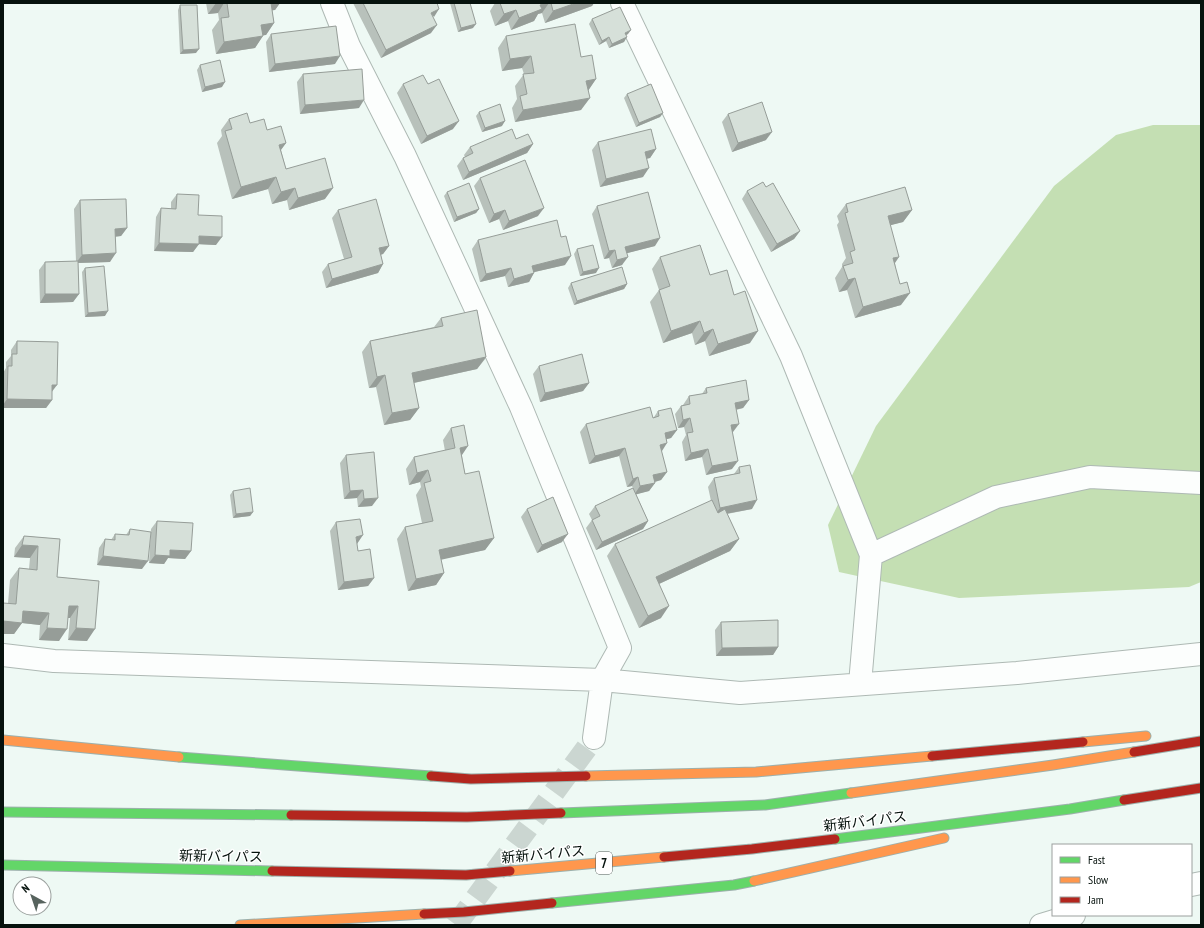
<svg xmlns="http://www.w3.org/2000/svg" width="1204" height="928" font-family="'PT Sans Narrow','Noto Sans JP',sans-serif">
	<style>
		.forest { fill: #c4dfb3 }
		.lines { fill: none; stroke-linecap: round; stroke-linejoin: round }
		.street-tunnel { stroke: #cbd6d1; stroke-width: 22; stroke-dasharray: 22 11; stroke-linecap: butt }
		.street-casing { stroke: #aeb9b4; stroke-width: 24 }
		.fast-casing { stroke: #9cb0ac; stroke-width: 11 }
		.slow-casing { stroke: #9cb0ac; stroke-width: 11 }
		.jam-casing { stroke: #9cb0ac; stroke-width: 11 }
		.street { stroke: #fcfefd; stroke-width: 22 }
		.fast { stroke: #63d668; stroke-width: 9 }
		.slow { stroke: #ff974d; stroke-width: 9 }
		.jam { stroke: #b3261e; stroke-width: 9 }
		.wall { fill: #b8c1bb }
		.shaded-wall { fill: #969d98 }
		.building { fill: #d6e0d9; stroke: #969d98 }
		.labels { text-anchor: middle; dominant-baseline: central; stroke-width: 3; stroke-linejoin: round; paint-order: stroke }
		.shield { fill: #fff; stroke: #515956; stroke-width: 1 }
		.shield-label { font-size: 13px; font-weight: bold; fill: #06120d }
		.street-label { font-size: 14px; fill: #06120d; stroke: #fff }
	</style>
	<rect width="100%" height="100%" fill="#eef9f4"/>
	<!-- forest -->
	<path class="forest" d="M1153,125h48v457l-12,5 -230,11 -120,-26 -11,-47 48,-99 178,-240 62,-51z"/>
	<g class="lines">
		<!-- street-tunnel -->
		<path class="street-tunnel" d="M456,925l138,-187"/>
		<defs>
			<path id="street" d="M332,3l17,43 56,110 116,251 99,241 -18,32 -8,58
				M622,3l169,353 80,199 -11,129
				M871,555l125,-58 94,-20 111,6
				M3,655l51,6 548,19 138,13 277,-20 184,-19
				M1191,885l10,-2
				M1041,925l33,-10"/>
			<path id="fast" d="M179,757l252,19
				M3,812l288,3
				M561,813l204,-8 86,-12
				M835,839l235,-30 54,-9
				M3,865l269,6
				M552,903l182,-18 20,-4"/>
			<path id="slow" d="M3,740l176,17
				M1083,742l63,-6
				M586,776l170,-4 176,-16
				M851,793l202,-28 81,-13
				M510,871l154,-14
				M754,881l190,-43
				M240,925l184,-11"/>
			<path id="jam" d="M1134,752l67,-11
				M932,756l151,-14
				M431,776l40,3 115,-3
				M1124,800l77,-12
				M291,815l176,2 94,-4
				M664,857l88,-8 83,-10
				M272,871l194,4 44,-4
				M424,914l40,-2 88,-9"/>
		</defs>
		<!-- street casing -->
		<use href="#street" class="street-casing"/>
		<!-- fast casing -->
		<use href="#fast" class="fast-casing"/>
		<!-- slow casing -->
		<use href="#slow" class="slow-casing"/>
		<!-- jam casing -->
		<use href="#jam" class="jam-casing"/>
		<!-- street -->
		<use href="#street" class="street"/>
		<!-- fast -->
		<use href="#fast" class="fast"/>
		<!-- slow -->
		<use href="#slow" class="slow"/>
		<!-- jam -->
		<use href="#jam" class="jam"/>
	</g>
	<!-- wall -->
	<path class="wall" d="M206,3h74l-5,7h-3l2,13 -8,12h-3l-8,13 -39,6 -4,-24 7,-10 -1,-7 -10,1z
		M353,3h84l-4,14 -2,16 -50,25z
		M450,3h20l3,25 -15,4z
		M495,3h99l-2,3 -47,17 -3,-10 -4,1 -4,7 -23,9 -3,-9 -13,5 -5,-15z
		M180,5l16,48 -16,1 -2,-44z
		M592,19l36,15 -2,1 -2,7 -15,6 -3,-7 -7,4 -10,-21z
		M271,34l64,30 -66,8 -3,-30z
		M506,36l75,21 15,22 -8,11 -7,20 -66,12 -3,-14 5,-9 -2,-13 9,-12 -2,-6 -20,3 -4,-23z
		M200,65l22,22 -20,5 -5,-22z
		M303,74l56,34 -59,6 -3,-32z
		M403,84h25l25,45 -32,15 -24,-51z
		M627,94l36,19 -3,4 -24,10 -12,-29z
		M479,112l23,14 -20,6 -6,-16z
		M728,114l38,26 -34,12 -10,-30z
		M229,119l21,4 17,7 19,13 -5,7 5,19 39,30 -36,11 -2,-10 -15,4 -4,-15 -36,10 -15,-56 5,-7 -1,-6z
		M516,139l17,5 -6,9 -64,27 -6,-14 6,-8 2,-1 -1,-2 6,-8z
		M598,142l58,7 -6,9 -4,1 -3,18 -43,10 -8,-37z
		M480,178l58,38 -35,14 -4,-11 -10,4 -15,-37z
		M766,187l34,44 -6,8 -23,13 -29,-53 5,-8z
		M447,192l32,17 -3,4 -22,9 -10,-26z
		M177,194l21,21 18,30 -17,-1 -6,8 -39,-1 2,-34 5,-9 10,1v-7z
		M80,200l47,28 -6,8 -6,1 -5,25 -32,1 1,31 -6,8 -33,1 -1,-33 6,-8 31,-1 -2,-52z
		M846,204l66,6 -9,12 -13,3 5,38 6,42 -46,13 -8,-28 -8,2 -4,-14 7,-11v-3l4,-6 -9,-33 2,-3 -2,-6z
		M597,206l58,40 -28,7 -5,12 -10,3 -3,-10 -5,1 -12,-45z
		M338,210l51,36 -6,8 -2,1 2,9 -5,9 -52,15 -4,-16 6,-8 16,-5 -12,-41z
		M478,240l87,25 -31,7 -5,10 -21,5 -3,-11 -25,6 -8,-33z
		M577,249l19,24 -16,3 -6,-22z
		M660,257l50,18 40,68 -41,13 -4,-15 -10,4 -3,-12 -29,10 -13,-41 9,-12 -7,-21z
		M85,268l20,48 -20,1 -3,-45z
		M571,283l56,1 -3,5 -50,16 -6,-17z
		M441,318l45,40 -9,11 -63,14 5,25 -9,12 -26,5 -8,-38 -7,1 -7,-36 8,-11 64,-14z
		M17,341l35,51v8l-6,8h-43v-35l3,-5v-6l5,-6v-6z
		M539,366l50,17 -6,8 -43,11 -7,-28z
		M706,388l43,12 -6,8 -7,2 -4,22v37l-26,6 -4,-18 -17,4 -3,-19 4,-7 -2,-8 -6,1 -3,-14 6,-8 2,-1 6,-9 13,-2z
		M658,411l19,19 -6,8 -4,1 -6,12 6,21 -6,8 -6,2v1l-6,8 -13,3 12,27 -5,8 -47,21 -10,-22 6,-8 -3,-6 6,-8 38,-18 -1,-2 -5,1 -8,-31 -30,8 -9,-32 6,-8 67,-6 1,-1z
		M451,428l11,28 3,18 29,64 -9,12 -44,9 3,14 -8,12 -28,6 -11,-52 8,-12 17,-4 -6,-28 5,-8 -1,-5 -11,3 -3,-16 8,-12 31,-6 -2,-11z
		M346,455l26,51 -14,1 -1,-9 -13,1 -4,-36z
		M739,467l13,42 -25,5 12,25 -9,12 -71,33 2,34 -22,10 -32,-72 8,-12 96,-43 -3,-14 6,-9 20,-4z
		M233,491l20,21 -3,4 -17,2 -3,-23z
		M527,509l35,33 -25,11 -16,-36z
		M157,521l34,30 -6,8 -17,-1 -4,6 -15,-1 2,-34z
		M336,522l21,22 1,7 16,27 -6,8 -30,4 -8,-59z
		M130,529l12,40 -45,-4 2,-17 6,-9 6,1 4,-6 11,1z
		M24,536l36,3 -3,38 42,4 -12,60 -19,-1 2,-22h-2l-9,23 -20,-1 1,-15 -18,-2 -8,11 -6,-31 2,-23 9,-12 10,1 1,-11 -16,-1 1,-9z
		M721,622l57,25 -5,8 -57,1 -1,-26z"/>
	<!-- shaded-wall -->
	<path class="shaded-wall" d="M216,3h8l-6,10 -10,1z
		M268,3h12l-5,7 -13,2z
		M545,3h4l-7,10 -4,1 -4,7 -23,9 8,-12 21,-13z
		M576,3h18l-2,3 -47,17 8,-12z
		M439,9l-5,8 -3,-4z
		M516,10l-8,11 -13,5 9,-12z
		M274,23l-8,12 -13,2 8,-12z
		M476,24l-3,4 -15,4 3,-4z
		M437,25l-6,8 -50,25 5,-8z
		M631,30l-3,4 -6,3 3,-4z
		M263,36l-8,12 -39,6 8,-12z
		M609,37l-3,4 -7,4 3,-4z
		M627,37l-3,5 -15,6 3,-4z
		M199,49l-3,4 -16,1 3,-4z
		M340,56l-5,8 -66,8 6,-8z
		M531,56l-9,12 -20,3 8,-12z
		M596,79l-8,12 -2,-10z
		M225,82l-3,5 -20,5 3,-5z
		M590,98l-9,12 -66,12 8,-12z
		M364,100l-5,8 -59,6 5,-9z
		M663,113l-3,4 -24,10 3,-4z
		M459,121l-6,8 -32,15 6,-8z
		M505,121l-3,5 -20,6 3,-4z
		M772,132l-6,8 -34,12 6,-9z
		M286,143l-9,12 2,-10z
		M533,144l-6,9 -64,27 6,-8z
		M656,149l-6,9 -11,2 6,-8z
		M649,168l-6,9 -43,10 6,-8z
		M276,177l-8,12 -36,10 9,-12z
		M295,188l-8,12 -15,4 9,-12z
		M333,188l-8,11 -36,11 9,-12z
		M544,208l-6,8 -35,14 6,-9z
		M479,209l-3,4 -22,9 3,-5z
		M505,210l-6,9 -10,4 5,-9z
		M912,210l-9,12 -23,6 8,-12z
		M127,228l-6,8 -12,1 6,-8z
		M800,231l-6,8 -23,13 6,-8z
		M199,236l23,1 -6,8 -22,-1z
		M660,238l-5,8 -35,9 5,-8z
		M159,243l40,1 -6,8 -39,-1z
		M389,246l-6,8 -10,2 6,-8z
		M615,250l-6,8 -5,1 5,-8z
		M116,253l-6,9 -34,1 6,-8z
		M571,256l-6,9 -39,9 6,-8z
		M628,257l-6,8 -10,3 5,-8z
		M899,257l-8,12 2,-11z
		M383,264l-5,9 -52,15 6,-9z
		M511,268l-6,8 -25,6 6,-8z
		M599,268l-3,5 -16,3 3,-4z
		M534,273l-5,9 -21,5 6,-8z
		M855,278l-8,12 -8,2 9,-12z
		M627,284l-3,5 -50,16 3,-4z
		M910,293l-9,12 -46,13 8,-11z
		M45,294h34l-6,8 -33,1z
		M108,311l-3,5 -20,1 3,-4z
		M700,321l-8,12 -29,10 8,-12z
		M713,329l-8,12 -10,4 9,-12z
		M758,331l-8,12 -41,13 9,-12z
		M486,357l-9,12 -73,16 8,-12z
		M385,375l-9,12 -7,1 8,-11z
		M589,383l-6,8 -43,11 5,-9z
		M52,385h5l-6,8z
		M7,399l45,1 -6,8h-43v-3z
		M749,400l-6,8 -14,3 6,-8z
		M419,408l-9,12 -26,5 8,-12z
		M690,418l-6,9 -6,1 5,-8z
		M739,424l-6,8 -8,1 6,-8z
		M677,430l-6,8 -12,3 6,-8z
		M667,443l-5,8 -8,2 6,-8z
		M468,446l-8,12v-10z
		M625,448l-6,8 -30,8 6,-8z
		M708,449l-6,8 -17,4 6,-8z
		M738,461l-6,8 -26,6 6,-9z
		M428,470l-8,12 -11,3 8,-12z
		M667,472l-6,8 -14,4 6,-9z
		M638,477l-6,9 -5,1 6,-8z
		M655,483l-6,8 -15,4 6,-9z
		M363,490l-6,8 -13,1 6,-8z
		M378,498l-6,8 -14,1 6,-8z
		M757,500l-5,9 -38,7 6,-8z
		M253,512l-3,4 -17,2 3,-4z
		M648,521l-5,8 -47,21 6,-8z
		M568,534l-6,8 -25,11 5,-8z
		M363,535l-6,9 -1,-7z
		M494,538l-9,12 -54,12 8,-12z
		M739,539l-9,12 -82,38 8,-12z
		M22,545l16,1 -8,12 -16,-1z
		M170,550l21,1 -6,8 -17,-1 -4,6 -15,-1 6,-8z
		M103,556l45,5 -6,8 -45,-4z
		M444,573l-8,12 -28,6 8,-12z
		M374,578l-6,8 -30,4 6,-8z
		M69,606h9l-8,12h-9z
		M669,606l-8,12 -22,10 9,-12z
		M23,611l26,2 -9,12 -18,-2 -8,11h-11v-13z
		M47,628l20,1 -8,12 -20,-1z
		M76,628l19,1 -8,12 -19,-1z
		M778,647l-5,8 -57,1 6,-8z"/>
	<!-- building -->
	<path class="building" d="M227,3h44l3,20 -13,2 2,11 -39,6 -3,-24 8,-1z
		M363,3h74l2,6 -8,4 6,12 -51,25z
		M454,3h16l6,21 -15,4z
		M500,3h45l-5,2 2,4 -23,9 -3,-8 -12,4z
		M551,3h25l-23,8z
		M180,5h17l2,44 -16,1z
		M620,7l11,23 -6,3 2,4 -15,7 -3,-7 -7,4 -10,-22z
		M575,24l6,33 11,-2 4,24 -10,2 4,17 -67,12 -3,-14 7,-2 -4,-20 11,-1 -3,-17 -21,3 -4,-23z
		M336,26l4,30 -65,8 -4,-30z
		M220,60l5,22 -20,5 -5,-22z
		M362,69l2,31 -59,5 -2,-31z
		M423,75l5,9 11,-5 20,42 -32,15 -24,-52z
		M651,84l12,29 -24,10 -12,-29z
		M762,102l10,30 -34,11 -10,-29z
		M500,104l5,17 -20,7 -6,-16z
		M247,113l3,10 14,-4 3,11 14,-4 5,17 -7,2 7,24 39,-11 8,30 -35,10 -3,-10 -14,4 -5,-15 -35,10 -16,-56 7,-2 -3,-10z
		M512,129l4,10 12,-5 5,10 -64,28 -6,-14 10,-5 -3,-6z
		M651,129l5,20 -11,3 4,16 -43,11 -8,-37z
		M525,160l19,48 -35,13 -4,-11 -11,4 -14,-36z
		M763,182l3,5 7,-4 27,48 -23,13 -30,-53z
		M469,183l10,26 -22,8 -10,-25z
		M905,187l7,23 -24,6 11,41 -6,1 7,26 7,-2 3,11 -47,14 -8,-29 -7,2 -5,-14 10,-3 -3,-11 5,-2 -10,-37 3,-1 -2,-8z
		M648,192l12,46 -35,9 3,10 -11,3 -2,-10 -6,1 -12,-45z
		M177,194l22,1 -1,20 24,1v21l-23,-1v8l-40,-1 2,-35 15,1z
		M126,199l1,29 -12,1 1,24 -34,2 -2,-55z
		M376,199l13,47 -10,2 4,16 -51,15 -4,-15 24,-7 -14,-47z
		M557,220l4,17 5,-1 5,20 -39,10 2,7 -20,6 -3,-11 -25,6 -8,-34z
		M593,245l6,23 -16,4 -6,-23z
		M700,245l10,30 17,-5 7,25 11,-4 13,40 -40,13 -5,-15 -9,4 -4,-12 -29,10 -12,-41 11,-4 -10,-29z
		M78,261l1,33h-34v-32z
		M104,266l4,45 -20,2 -3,-45z
		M622,267l5,17 -50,17 -6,-18z
		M477,310l9,47 -74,16 7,35 -27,5 -7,-38 -8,2 -7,-36 73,-15 -2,-8z
		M17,341l41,1 -1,43h-5v15l-45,-1 1,-33h4v-12h5z
		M582,354l7,29 -44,10 -6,-27z
		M746,380l3,20 -14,3 4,21 -8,1 7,36 -26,5 -4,-17 -17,4 -4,-20 6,-1 -3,-14 -7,2 -2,-14 9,-2 -1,-8 18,-3 -1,-5z
		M650,407l3,11 6,-2 -1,-5 13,-3 6,22 -12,3 2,10 -7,2 7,27 -14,3 2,8 -15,3 -2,-9 -5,2 -8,-31 -30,8 -9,-32z
		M464,425l4,21 -8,2 5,26 14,-3 15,67 -55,12 5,23 -28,6 -11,-52 28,-6 -9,-38 7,-2 -3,-11 -11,3 -3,-16 41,-9 -4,-20z
		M374,452l4,46 -14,1 -1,-9 -13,1 -4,-36z
		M750,465l7,35 -37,8 -6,-30 26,-5 -1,-6z
		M250,488l3,24 -17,2 -3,-23z
		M633,488l15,33 -46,21 -10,-22 8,-4 -5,-10z
		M553,497l15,37 -26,11 -15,-36z
		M712,500l6,13 7,-4 14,30 -83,38 13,29 -21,10 -33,-72z
		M360,519l3,16 -7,2 2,14 12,-2 4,29 -30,4 -8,-60z
		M157,521l36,2 -2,28 -21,-1v6l-15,-1z
		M130,529l21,3 -3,29 -45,-5 2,-17 10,1v-6l14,1z
		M24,536l36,3 -3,38 42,4 -4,48 -19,-1 2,-22h-9l-2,23 -20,-1 2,-15 -26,-2 -1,12 -19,-2v-18l13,1 3,-36 18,2 1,-24 -16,-1z
		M778,620v27l-56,1 -1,-26z"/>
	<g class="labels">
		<!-- shield labels -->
		<rect class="shield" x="596" y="852" width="16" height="22" rx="3"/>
		<g class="shield-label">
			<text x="604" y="863">7</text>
		</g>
		<!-- street labels -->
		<g class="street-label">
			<text transform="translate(865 821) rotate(-7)">新新バイパス</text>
			<text transform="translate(543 854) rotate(-5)">新新バイパス</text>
			<text transform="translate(221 856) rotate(1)">新新バイパス</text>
		</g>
	</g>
	<!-- border -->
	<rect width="1204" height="928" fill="none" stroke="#06120d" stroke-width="8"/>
	<!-- legend -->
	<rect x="1052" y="844" width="140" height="72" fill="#ffffff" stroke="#9ba09e"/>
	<rect x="1060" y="857" width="20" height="6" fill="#63d668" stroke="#9ba09e"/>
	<text x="1088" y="864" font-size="12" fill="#06120d">Fast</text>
	<rect x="1060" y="877" width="20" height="6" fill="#ff974d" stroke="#9ba09e"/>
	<text x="1088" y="884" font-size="12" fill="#06120d">Slow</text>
	<rect x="1060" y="897" width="20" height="6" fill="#b3261e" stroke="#9ba09e"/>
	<text x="1088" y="904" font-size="12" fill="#06120d">Jam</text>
	<!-- north arrow -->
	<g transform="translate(32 896) rotate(320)"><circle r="19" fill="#ffffff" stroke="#9ba09e"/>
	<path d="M0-3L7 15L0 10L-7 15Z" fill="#57635e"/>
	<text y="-6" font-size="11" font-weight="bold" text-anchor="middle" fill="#06120d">N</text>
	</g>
</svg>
